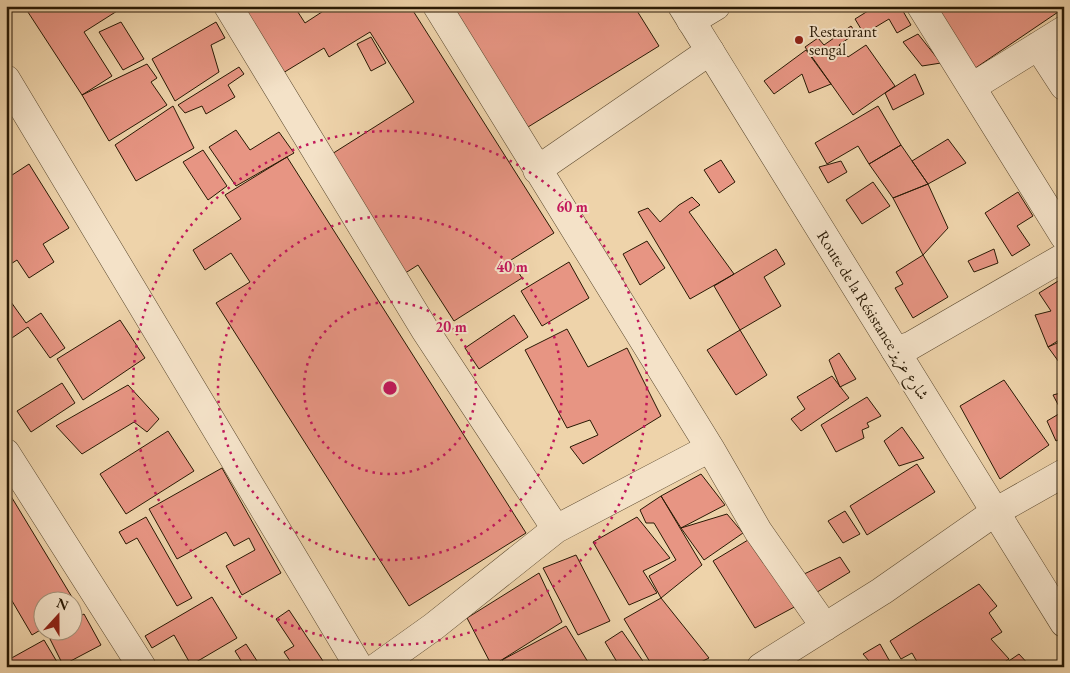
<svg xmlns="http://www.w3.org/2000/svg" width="1070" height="673" font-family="'EB Garamond',Amiri,serif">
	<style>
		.building { fill: #e79583; stroke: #291904 }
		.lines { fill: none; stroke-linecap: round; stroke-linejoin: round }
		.minor-casing { stroke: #5a482e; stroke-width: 29 }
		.tertiary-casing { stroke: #5a482e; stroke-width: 29 }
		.minor { stroke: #f4e2c8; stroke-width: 28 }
		.tertiary { stroke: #f4e2c8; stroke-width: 28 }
		.ring { fill: none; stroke: #c2185b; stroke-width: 2.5; stroke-dasharray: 2.5 5 }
		.poi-dot { fill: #8f2418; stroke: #f4e2c8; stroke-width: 2 }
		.labels { text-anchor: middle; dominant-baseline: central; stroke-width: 4; stroke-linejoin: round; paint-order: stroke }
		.poi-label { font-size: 16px; fill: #291904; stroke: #f4e2c8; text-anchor: start }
		.street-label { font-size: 16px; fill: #291904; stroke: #f4e2c8 }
		.centre { fill: #c2185b; stroke: #f4e2c8; stroke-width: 2.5 }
		.ring-label { font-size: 15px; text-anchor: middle; font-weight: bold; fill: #c2185b; stroke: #f4e2c8; stroke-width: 4; stroke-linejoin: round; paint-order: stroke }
	</style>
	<rect width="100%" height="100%" fill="#eed3aa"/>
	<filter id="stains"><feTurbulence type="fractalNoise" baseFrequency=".004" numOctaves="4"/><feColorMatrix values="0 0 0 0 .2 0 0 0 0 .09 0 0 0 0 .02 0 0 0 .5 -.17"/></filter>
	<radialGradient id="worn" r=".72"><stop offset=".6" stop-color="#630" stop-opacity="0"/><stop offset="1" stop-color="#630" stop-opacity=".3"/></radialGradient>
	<!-- building -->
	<path class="building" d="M24,6h101l-41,26 28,44 -30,19z
		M234,6h60l11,17 26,-17h79l144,227 -43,27 11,18 -68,43 -36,-56 -19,12 -75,-118 90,-57 -44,-70 -41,25 -5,-9 -46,28z
		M452,6h182l25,40 -131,81z
		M876,6h24l11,19 -14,8 -8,-14 -25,15 -9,-15z
		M933,6h131v2l-90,61z
		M121,22l23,37 -21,11 -24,-38z
		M216,22l9,16 -14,7 8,27 -44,29 -23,-42z
		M851,26l5,7 -17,12 9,12 18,-12 29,41 -42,29 -48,-68 13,-9 6,7z
		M918,34l23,29 -19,3 -19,-24z
		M371,37l15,26 -15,8 -14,-27z
		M806,50l25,34 -22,9 -7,-19 -28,20 -10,-13z
		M147,64l10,14 -6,4 16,23 -58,36 -27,-46z
		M239,67l5,7 -16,11 7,12 -29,17 -4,-8 -17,7 -7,-8z
		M915,74l9,20 -31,16 -8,-17z
		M173,106l21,42 -58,33 -21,-36z
		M878,106l23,39 -32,19 -11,-18 -31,18 -12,-21z
		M236,130l14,20 29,-18 15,21 -58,33 -27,-39z
		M948,139l18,24 -38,21 -16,-23z
		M901,145l27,39 -35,14 -24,-34z
		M203,150l24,36 -19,14 -25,-38z
		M287,157l239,376 -117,73 -193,-303 34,-21 -19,-29 -26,17 -12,-20 48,-31 -16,-24z
		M721,160l14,22 -16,11 -15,-23z
		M841,161l6,11 -19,11 -9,-16z
		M29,164l40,64 -26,16 11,18 -25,16 -12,-18 -11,7v-88z
		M873,182l17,24 -28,18 -16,-24z
		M928,184l20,44 -25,27 -30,-57z
		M1018,192l15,24 -16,10 13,19 -18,11 -27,-43z
		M692,197l8,8 -11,7 45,62 -44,25 -52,-87 10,-4 12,14 19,-17z
		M647,241l18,27 -25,17 -17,-31z
		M776,249l9,15 -21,13 17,29 -41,24 -26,-44z
		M994,249l4,14 -24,9 -6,-11z
		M923,255l25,42 -35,21 -18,-30 8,-4 -7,-12z
		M569,262l20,36 -47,28 -21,-35z
		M1063,278l1,59 -16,10 -13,-32 16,-4 -12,-18z
		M6,295l20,28 15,-10 24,35 -15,10 -22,-31 -22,15z
		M514,315l14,22 -49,32 -14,-21z
		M120,320l25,38 -62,42 -26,-41z
		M567,329l21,38 39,-19 34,68 -78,48 -13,-17 28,-12 -8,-15 -23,8 -42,-78z
		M740,330l27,45 -31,20 -29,-45z
		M1064,340v29l-16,-22z
		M839,353l17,26 -16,8 -11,-27z
		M832,376l17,22 -48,33 -10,-12 14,-10 -8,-12z
		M1004,380l45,65 -49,34 -40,-73z
		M62,383l13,20 -44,29 -14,-21z
		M128,385l31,34 -12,13 -13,-10 -52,32 -26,-28z
		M1064,392v45l-8,4 -9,-20 15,-9 -9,-17z
		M867,397l14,19 -14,7 2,4 -7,3 2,8 -28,14 -15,-27z
		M902,427l22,31 -25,8 -15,-25z
		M168,431l26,40 -68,43 -26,-40z
		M917,464l18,28 -68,43 -17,-29z
		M222,468l59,105 -39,22 -16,-29 29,-16 -6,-12 -15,8 -8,-14 -49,27 -28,-50z
		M701,474l24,31 -44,23 -20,-32z
		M6,488l72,119 -6,3v-10h-30v29l-10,6 -24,-41 -2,1z
		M661,496l41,69 -41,33 -12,-22 27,-16 -22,-37h-8l-6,-13z
		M845,511l15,23 -17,9 -15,-22z
		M727,514l16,19 -39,27 -23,-32z
		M146,517l46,81 -15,8 -40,-68 -11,6 -7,-12z
		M637,517l33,41 -27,13 14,22 -28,12 -36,-63z
		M753,537l47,67 -45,24 -42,-67z
		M576,555l34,66 -32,14 -35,-67z
		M840,557l10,15 -36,22 -12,-19z
		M539,573l23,49 -70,44 -25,-48z
		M979,584l18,22 -8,7 13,19 -11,7 18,20 -12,8h-77l-8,-14 -11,6 -11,-18z
		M212,597l25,41 -46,27 -17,-30 -22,13 -7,-12z
		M661,598l48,60 -18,9h-38l-29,-48z
		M289,610l38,57h-33l-10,-15 10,-6 -18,-27z
		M84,614l17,31 -38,20 -16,-32 4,-3h21v-10z
		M566,626l25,41h-84l-5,-7z
		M622,631l25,36h-27l-15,-25z
		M44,640l16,27h-49l-3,-7z
		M246,644l15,23h-16l-10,-16z
		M880,644l13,23h-19l-11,-13z
		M1019,654l12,13h-31z"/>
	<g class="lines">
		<defs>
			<path id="minor" d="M228,6l197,324 131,199
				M437,6l273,442 48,83 67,96
				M921,6l143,230
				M691,21l25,-15
				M1038,46l26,40
				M6,79l353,588
				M972,87l92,-57
				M537,170l173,-119
				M895,350l15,-4 154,-89
				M6,453l136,214
				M377,667l56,-40 123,-98 154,-81
				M761,667l121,-76 113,-79 69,-39"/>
			<path id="tertiary" d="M682,6l382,617"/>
		</defs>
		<!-- minor casing -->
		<use href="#minor" class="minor-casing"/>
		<!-- tertiary casing -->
		<use href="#tertiary" class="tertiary-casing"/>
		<!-- minor -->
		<use href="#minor" class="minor"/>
		<!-- tertiary -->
		<use href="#tertiary" class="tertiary"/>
	</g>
	<!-- distance rings -->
	<g class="ring">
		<circle cx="390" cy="388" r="86"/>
		<circle cx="390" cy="388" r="172"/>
		<circle cx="390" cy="388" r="257"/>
	</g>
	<!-- markers -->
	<circle class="poi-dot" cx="799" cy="40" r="5"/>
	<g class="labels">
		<!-- poi labels -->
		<g class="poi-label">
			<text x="809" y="31">Restaurant<tspan x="809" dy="18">sengal</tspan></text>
		</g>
		<!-- street labels -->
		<g class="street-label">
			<text transform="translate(873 315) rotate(58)">Route de la Résistance شارع عزيز</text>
		</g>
	</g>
	<circle cx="390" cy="388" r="8" class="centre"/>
	<g class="ring-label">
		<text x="572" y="212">60 m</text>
		<text x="512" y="272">40 m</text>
		<text x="451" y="332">20 m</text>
	</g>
	<!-- margin -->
	<rect width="1070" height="673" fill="none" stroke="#eed3aa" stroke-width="25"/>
	<rect x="8" y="8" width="1055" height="658" fill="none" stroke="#291904" stroke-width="2.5"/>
	<rect x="12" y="12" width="1045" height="648" fill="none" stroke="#291904"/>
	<!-- north arrow -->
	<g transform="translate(58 616) rotate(21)"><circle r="24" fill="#f4e2c8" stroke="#a3927a"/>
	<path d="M0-4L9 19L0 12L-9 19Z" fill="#8f2418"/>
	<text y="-8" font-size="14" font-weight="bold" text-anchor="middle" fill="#291904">N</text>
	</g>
	<rect width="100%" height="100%" filter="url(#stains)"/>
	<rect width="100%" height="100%" fill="url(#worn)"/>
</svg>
